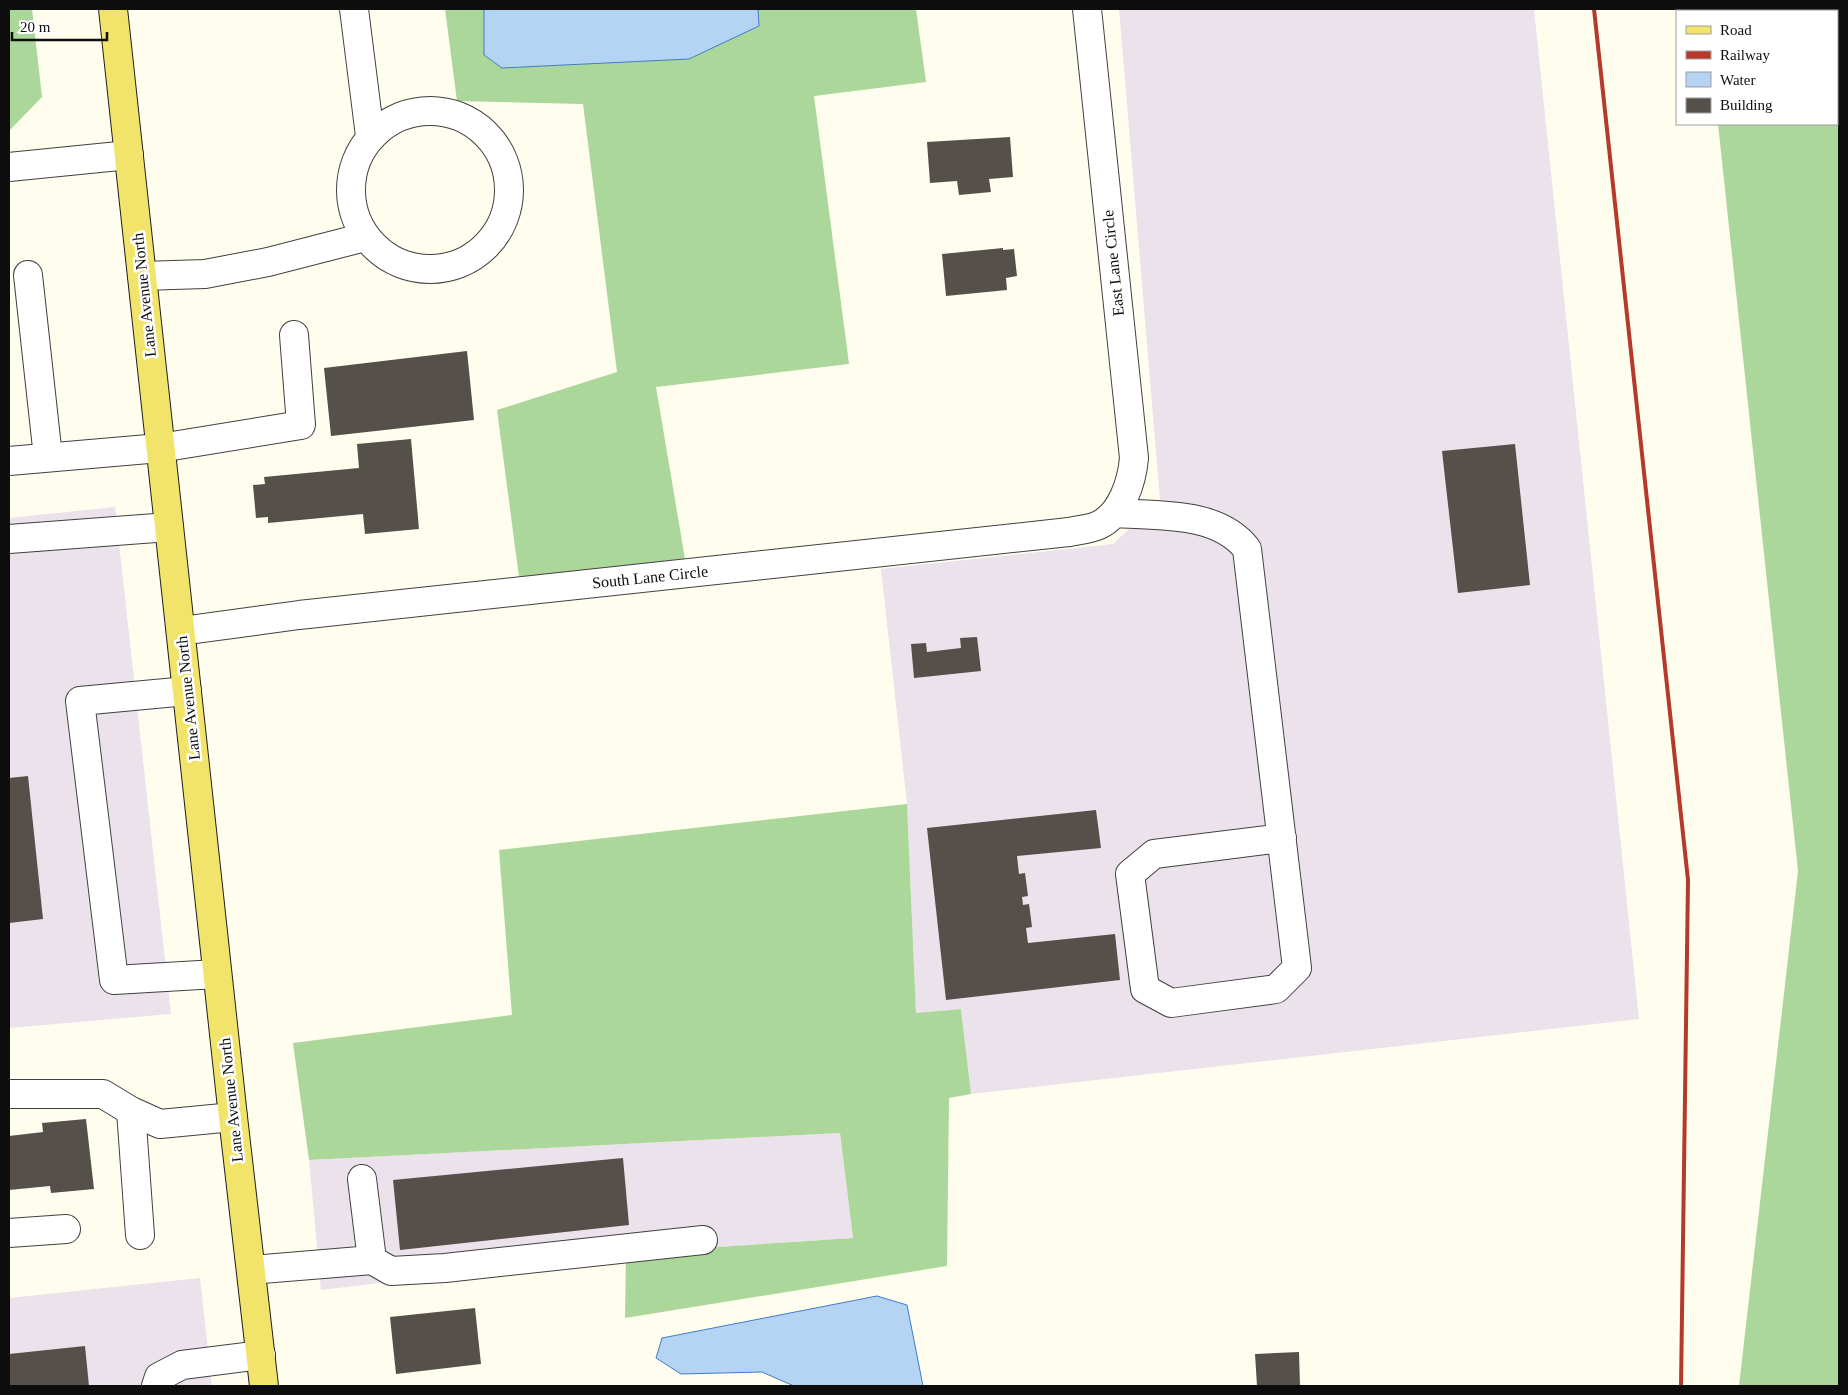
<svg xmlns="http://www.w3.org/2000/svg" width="1848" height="1395" font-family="Georgia,serif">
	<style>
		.industrial { fill: #ebe2eb }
		.forest { fill: #acd79a }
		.water { fill: #b5d3f3; stroke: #407dc6 }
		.building { fill: #55504a }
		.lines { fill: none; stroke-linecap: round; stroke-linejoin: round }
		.minor-casing { stroke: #404040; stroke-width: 30 }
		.major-casing { stroke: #1e1e1e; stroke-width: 30 }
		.minor { stroke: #fff; stroke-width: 28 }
		.major { stroke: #f2e46b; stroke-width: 28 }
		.rail { stroke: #b63a2c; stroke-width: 4 }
		.labels { text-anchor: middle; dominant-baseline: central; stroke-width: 5; stroke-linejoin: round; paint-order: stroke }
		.street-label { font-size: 16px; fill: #0d0d0d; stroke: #fff }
	</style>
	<rect width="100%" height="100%" fill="#fefdee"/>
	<!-- industrial -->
	<path class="industrial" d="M1119,9h415l105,1010 -668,75 -10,-85 -45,4 -9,-209 -26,-235 232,-25 47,-44z
		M115,507l56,507 -162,14v-510z
		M840,1133l13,105 -227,15 -305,37 -12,-130z
		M200,1278l12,108h-203v-88z"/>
	<!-- forest -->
	<path class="forest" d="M9,9h23l10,88 -33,34z
		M445,9h39v46l275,-28 -1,-18h158l10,73 -112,14 35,268 -193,23 29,172 -166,18 -22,-167 120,-38 -34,-268 -126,-3z
		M1705,9h134v1377h-100l59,-515 -80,-747h119v-113h-131z
		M907,804l9,209 45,-4 10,85 -22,4 -2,168 -322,52 1,-65 227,-15 -13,-105 -531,27 -16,-117 219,-28 -13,-165z"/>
	<!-- water -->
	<path class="water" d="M484,9h274l1,17 -70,33 -187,9 -18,-13z
		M877,1296l30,9 16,81h-129l-32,-14 -81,2 -25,-16 6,-20z"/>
	<!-- building -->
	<path class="building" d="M1010,137l3,40 -24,2 2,13 -32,3 -2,-14 -27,2 -3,-41z
		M1003,248v2l11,-1 3,27 -11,2 1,12 -61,6 -4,-42z
		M467,351l7,69 -143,16 -7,-68z
		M411,439l8,90 -54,5 -2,-20 -95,9v-6l-12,1 -3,-33 12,-1 -1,-7 95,-9 -2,-24z
		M1515,444l15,141 -72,8 -16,-142z
		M977,637l4,34 -67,7 -3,-34 15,-1 1,9 34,-4 -1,-10z
		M28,776l15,143 -34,4v-145z
		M1096,810l5,38 -84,8 2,18 6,-1 3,23 -6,1 1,8 6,-1 3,23 -6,1 2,15 87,-9 5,46 -174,20 -19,-172z
		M86,1119l8,70 -43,4 -1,-7 -41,4v-54l34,-4 -1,-9z
		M623,1158l6,67 -229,25 -7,-70z
		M475,1308l6,56 -85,10 -6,-57z
		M85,1346l4,40h-80v-32z
		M1299,1352l1,34h-43l-2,-32z"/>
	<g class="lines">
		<defs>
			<path id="minor" d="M354,9l16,127
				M351 190a79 79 0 1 1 158 0a79 79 0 1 1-158 0Z
				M9,167l120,-12
				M28,275l20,182
				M142,276l63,-2 63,-12 97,-25
				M9,461l151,-13 141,-23 -7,-90
				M1114,513c43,3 104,-2 133,36l50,419 -21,21 -105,14 -26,-14 -15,-115 24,-20 128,-16
				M9,539l160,-12
				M181,631l118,-16 770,-83c9,-2 22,-3 30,-7 23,-11 33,-44 35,-67l-47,-449
				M187,691l-107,10 34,279 103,-6
				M9,1094h94l28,17 29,13 73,-7
				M131,1111l9,124
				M9,1233l57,-4
				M372,1260l19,11 54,-3 258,-28
				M251,1270l121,-10 -10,-81
				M156,1386l3,-9 23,-12 79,-10"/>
			<path id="major" d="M113,9l120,1108 31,269"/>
		</defs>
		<!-- minor casing -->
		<use href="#minor" class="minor-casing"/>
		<!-- major casing -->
		<use href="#major" class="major-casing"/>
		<!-- minor -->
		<use href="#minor" class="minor"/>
		<!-- major -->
		<use href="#major" class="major"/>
		<!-- rail -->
		<path class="rail" d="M1594,9l94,871 -7,506"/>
	</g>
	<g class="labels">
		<!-- street labels -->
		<g class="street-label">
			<text transform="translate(1113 263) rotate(-96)">East Lane Circle</text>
			<text transform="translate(144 295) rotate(-96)">Lane Avenue North</text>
			<text transform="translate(650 577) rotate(-6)">South Lane Circle</text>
			<text transform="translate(188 698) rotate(-96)">Lane Avenue North</text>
			<text transform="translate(231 1100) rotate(-96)">Lane Avenue North</text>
		</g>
	</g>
	<!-- border -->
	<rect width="1848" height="1395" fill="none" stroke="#0d0d0d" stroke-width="20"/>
	<!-- legend -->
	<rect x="1676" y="10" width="162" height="115" fill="#ffffff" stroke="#9e9e9e"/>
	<rect x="1686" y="26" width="25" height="8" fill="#f2e46b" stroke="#9e9e9e"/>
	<text x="1720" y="35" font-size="15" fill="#0d0d0d">Road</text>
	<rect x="1686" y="51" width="25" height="8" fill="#b63a2c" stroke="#9e9e9e"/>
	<text x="1720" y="60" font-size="15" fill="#0d0d0d">Railway</text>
	<rect x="1686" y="72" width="25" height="15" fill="#b5d3f3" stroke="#9e9e9e"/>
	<text x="1720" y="85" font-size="15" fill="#0d0d0d">Water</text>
	<rect x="1686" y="98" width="25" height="15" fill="#55504a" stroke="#9e9e9e"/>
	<text x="1720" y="110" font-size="15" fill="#0d0d0d">Building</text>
	<!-- scale -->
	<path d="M12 32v8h95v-8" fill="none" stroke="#0d0d0d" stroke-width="2.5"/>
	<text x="20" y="32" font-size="15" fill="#0d0d0d" stroke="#ffffff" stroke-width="4" paint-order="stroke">20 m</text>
</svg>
